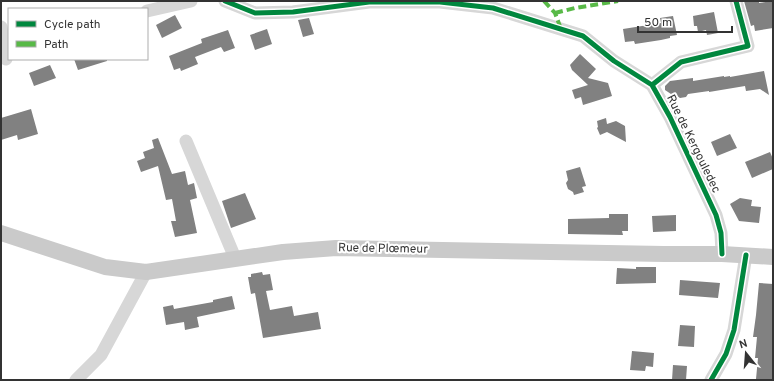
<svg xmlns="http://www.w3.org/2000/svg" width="774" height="381" font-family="Overpass,sans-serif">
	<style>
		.building { fill: #818181 }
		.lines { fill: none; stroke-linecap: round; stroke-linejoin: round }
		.minor { stroke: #d7d7d7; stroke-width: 13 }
		.major { stroke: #cacaca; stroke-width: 16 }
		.quiet { stroke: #58b947; stroke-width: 4; stroke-dasharray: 8 4; stroke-linecap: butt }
		.cycleway-casing { stroke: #fff; stroke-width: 8 }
		.cycleway { stroke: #00873e; stroke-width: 5 }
		.labels { text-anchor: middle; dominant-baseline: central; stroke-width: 4; stroke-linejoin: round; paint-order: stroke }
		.street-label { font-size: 12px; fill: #333; stroke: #fff }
	</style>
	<rect width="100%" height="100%" fill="#fff"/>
	<!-- building -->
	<path class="building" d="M744,1h15v2l14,-2v27l-18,3 -1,-6 -3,1z
		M714,12l4,21 -11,2 -1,-5 -8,2 -1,-6h-3l-1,-10z
		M175,15l7,13 -20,10 -6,-13z
		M673,16l4,19 -7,1v2l-9,2 -26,4 -1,-3 -9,1 -2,-13 38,-6 -1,-5z
		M309,18l5,16 -11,3 -5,-17z
		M267,29l5,15 -17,6 -5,-15z
		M228,30l7,18 -11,4 -3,-5 -26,10 3,7 -17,7 -1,-3 -6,2 -5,-14 33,-13 -1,-4z
		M580,54l16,15 -8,9 20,5 4,13 -29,9 -2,-8 -6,2 -3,-9 16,-5 -16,-15 -2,-5z
		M74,59h33v2l-29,9z
		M50,65l6,13 -22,8 -5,-13z
		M764,71l5,24 -9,-6 -14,2 -1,-5 -36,6v-1l-21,3 -2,3 -6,1 -3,-2h-3l-9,-6v-4l5,-5 23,-3v3l31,-5v1l6,-1v1z
		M31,109l7,25 -20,6 -1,-5 -16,5v-22z
		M606,118l1,6 9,-3 9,5 1,16 -19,-10 -7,3 -3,-7 1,-1 -1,-6z
		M730,134l7,14 -20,8 -6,-14z
		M158,138l14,36 13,-3 3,14 6,-2 3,15 -7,2 7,33 -22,4 -4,-16h5l-4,-22 -6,1 -8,-34 -17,6 -4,-11 8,-3 -2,-6 11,-4 -2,-8z
		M770,152l3,7v10l-21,9 -7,-16z
		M580,167l6,19 -4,1 2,5 -10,3 -1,-3 -5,-3 -2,-6 2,-3 -2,-9z
		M245,193l11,26 -25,9 -9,-27z
		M740,198l12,2 -1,6 10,1 -2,16 -20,-2 -9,-17z
		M609,214h19v17h-6l1,4 -55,-1v-15l41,-1z
		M676,215v16l-23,1 -1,-16z
		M636,267h20v16l-40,1 1,-16 19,1z
		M262,272l1,3 7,-1 3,16 -7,1 4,19 22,-4 2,10 24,-4 3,17 -58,9 -8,-45 -4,1 -3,-17h3v-3z
		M680,280l40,3 -2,15 -39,-3z
		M759,283l14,1v96l-17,-1 2,-21h-3l2,-21h-4l3,-22z
		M232,296l3,13 -38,8 2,10 -14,3 -1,-8 -18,3 -3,-18 10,-2 1,4 39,-7v-2z
		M680,325l15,1 -1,21 -16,-1z
		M632,351l22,2 -1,14 -7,-1 -1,5 -15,-1z
		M673,365l14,1 -1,14h-14z"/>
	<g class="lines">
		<!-- minor -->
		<path class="minor" d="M225,1l30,12 38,-1 76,-10h71l53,6 90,28 31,25 38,24 18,32 46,98 5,18 1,21
			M147,11l44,-10
			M1,27l5,32
			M652,85l29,-23 67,-16 -12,-45
			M186,141l49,117
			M76,380l25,-25 45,-83
			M711,380l15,-26 8,-24 12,-75"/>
		<!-- major -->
		<path class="major" d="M1,233l104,34 41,5 137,-20 53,-4 328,6h58l51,3"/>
		<!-- quiet -->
		<path class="quiet" d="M544,1l11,12 6,16
			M555,13l20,-5 43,-7"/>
		<defs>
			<path id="cycleway" d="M225,1l30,12 38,-1 76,-10h71l53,6 90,28 31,25 38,24 18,32 46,98 5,18 1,21
				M652,85l29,-23 67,-16 -12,-45
				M711,380l15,-26 8,-24 12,-75"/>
		</defs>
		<!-- cycleway casing -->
		<use href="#cycleway" class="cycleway-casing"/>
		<!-- cycleway -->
		<use href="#cycleway" class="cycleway"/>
	</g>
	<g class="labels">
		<!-- street labels -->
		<g class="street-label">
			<text transform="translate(693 144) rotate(64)">Rue de Kergouledec</text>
			<text transform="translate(383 249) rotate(1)">Rue de Plœmeur</text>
		</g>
	</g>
	<!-- border -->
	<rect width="774" height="381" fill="none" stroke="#333333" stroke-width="4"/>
	<!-- legend -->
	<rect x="8" y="8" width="140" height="52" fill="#ffffff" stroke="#adadad"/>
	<rect x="16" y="21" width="20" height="6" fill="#00873e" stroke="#adadad"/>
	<text x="44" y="28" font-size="12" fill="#333333">Cycle path</text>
	<rect x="16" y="41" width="20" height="6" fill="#58b947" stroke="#adadad"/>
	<text x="44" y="48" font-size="12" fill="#333333">Path</text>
	<!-- north arrow -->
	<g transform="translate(746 353) rotate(343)" stroke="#ffffff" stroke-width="3" paint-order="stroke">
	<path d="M0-3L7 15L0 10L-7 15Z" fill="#333333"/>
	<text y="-6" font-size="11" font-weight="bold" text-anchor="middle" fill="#333333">N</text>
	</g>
	<!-- scale -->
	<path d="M638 26v6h94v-6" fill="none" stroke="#333333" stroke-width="2"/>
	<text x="644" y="26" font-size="12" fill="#333333" stroke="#ffffff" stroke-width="3" paint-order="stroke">50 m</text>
</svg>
